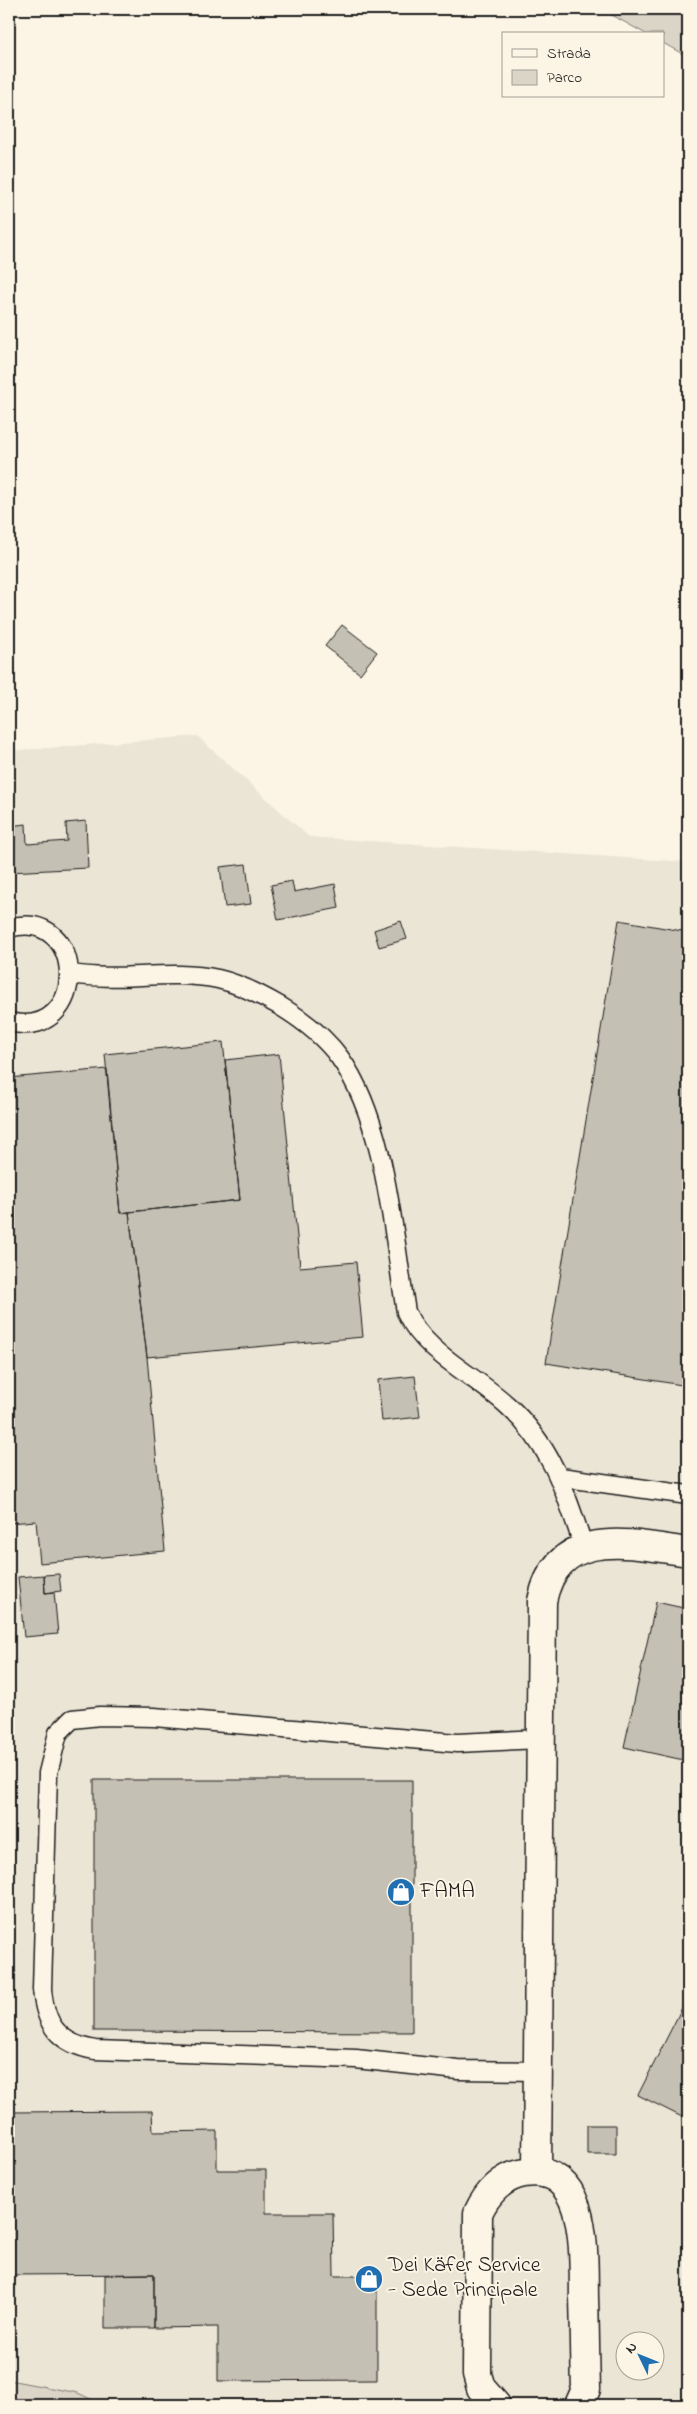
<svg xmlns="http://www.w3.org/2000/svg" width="697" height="2414" font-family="'Indie Flower',sans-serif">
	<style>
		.built { fill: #ebe5d6; fill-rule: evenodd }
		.green { fill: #dbd5c8; stroke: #7c7872 }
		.building { fill: #c4c0b3; stroke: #1c1c1c }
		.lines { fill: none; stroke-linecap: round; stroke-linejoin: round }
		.lane-casing { stroke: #1c1c1c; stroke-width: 21 }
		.street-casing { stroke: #1c1c1c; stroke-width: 31 }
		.lane { stroke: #fcf5e5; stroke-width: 18 }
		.street { stroke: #fcf5e5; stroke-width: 28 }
		.labels { text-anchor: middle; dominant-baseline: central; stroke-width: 4; stroke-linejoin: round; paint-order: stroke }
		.poi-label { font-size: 22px; fill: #1c1c1c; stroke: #fcf5e5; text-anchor: start }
	</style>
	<rect width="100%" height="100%" fill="#fcf5e5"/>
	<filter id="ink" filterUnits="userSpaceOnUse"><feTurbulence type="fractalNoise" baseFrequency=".02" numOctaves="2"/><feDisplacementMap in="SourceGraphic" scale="10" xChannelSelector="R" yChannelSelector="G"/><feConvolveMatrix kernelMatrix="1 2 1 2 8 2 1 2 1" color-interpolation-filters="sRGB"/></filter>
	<g filter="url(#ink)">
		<!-- built -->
		<path class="built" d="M197,736l112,101 379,25v1543h-585l-25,-12 -69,-13v-1629zM624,2342h30v30h-30z"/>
		<!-- green -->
		<path class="green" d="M601,9h87v48l-25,-14v-9h-17z
			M9,2380l69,13 25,12h-94z"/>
		<!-- building -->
		<path class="building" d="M342,625l35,27 -17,22 -35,-28z
			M86,821l2,47 -79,4v-46l17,-2 1,20 40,-3 -1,-18z
			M246,864l5,40 -26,3 -5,-40z
			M292,881l2,11 41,-8 4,24 -61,12 -7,-35z
			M619,920l69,12v454l-142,-23z
			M401,921l6,18 -28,8 -5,-17z
			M223,1042l17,158 -120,13 -15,-159z
			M279,1054l21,213 56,-5 7,75 -216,20 -18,-145 111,-12 -15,-140z
			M107,1069l13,144 9,-1 18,145 18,194 -125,12 -4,-42 -27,2v-445z
			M415,1376l5,41 -38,4 -4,-41z
			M59,1574l2,17 -16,2 -1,-18z
			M44,1575l1,18 9,-1 4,42 -34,3 -6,-60z
			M656,1602l32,7v152l-64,-14z
			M94,1780h318v252l-318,-1z
			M688,1996v124l-50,-25z
			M152,2111l1,21 64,-1v39h49v43h67l1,63h43v104l-159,1v-54l-64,1v-54l-145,1v-163z
			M587,2125h29v29h-29z
			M154,2274v54h-49v-53z"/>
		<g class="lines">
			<defs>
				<path id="lane" d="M9,928c79,-22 81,114 0,94
					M71,974c49,8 98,-5 147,5 22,5 43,16 62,27 23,14 44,30 60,52 46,64 53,176 66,254 19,42 69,63 102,94 44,40 58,87 76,142
					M560,1477l128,18
					M538,2071l-80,-1 -102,-11 -261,-9c-36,-6 -50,-25 -53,-61l6,-216 10,-40 14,-14 28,-3 54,1 303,26 83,-4"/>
				<path id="street" d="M537,2171l5,-570c16,-77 90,-57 146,-49
					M496,2405l-15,-17 -4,-14 1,-161c9,-20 25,-37 47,-40 65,-10 58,84 59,125 1,30 1,60 2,91l-7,16"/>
			</defs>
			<!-- lane casing -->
			<use href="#lane" class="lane-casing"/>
			<!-- street casing -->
			<use href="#street" class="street-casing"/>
			<!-- lane -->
			<use href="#lane" class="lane"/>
			<!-- street -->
			<use href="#street" class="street"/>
		</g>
	</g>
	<!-- icons -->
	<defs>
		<symbol id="shop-disc" viewBox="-11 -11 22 22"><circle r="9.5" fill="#1f6fb2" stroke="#fcf5e5"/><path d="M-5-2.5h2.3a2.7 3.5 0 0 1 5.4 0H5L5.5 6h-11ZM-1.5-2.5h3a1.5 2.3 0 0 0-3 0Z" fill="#fff"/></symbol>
	</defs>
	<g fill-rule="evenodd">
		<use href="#shop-disc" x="385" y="1876" width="32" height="32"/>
		<use href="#shop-disc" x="353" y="2263" width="32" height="32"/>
	</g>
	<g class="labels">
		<!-- poi labels -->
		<g class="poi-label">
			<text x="420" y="1892">FAMA</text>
			<text x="388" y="2266">Dei Käfer Service<tspan x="388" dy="25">- Sede Principale</tspan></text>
		</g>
	</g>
	<!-- margin -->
	<rect width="697" height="2414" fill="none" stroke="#fcf5e5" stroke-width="30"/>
	<rect x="15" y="15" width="667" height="2384" fill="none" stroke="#1c1c1c" stroke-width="2" filter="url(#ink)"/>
	<!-- legend -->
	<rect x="502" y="32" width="162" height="65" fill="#fcf5e5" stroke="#a29e95"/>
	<rect x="512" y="49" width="25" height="8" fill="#fcf5e5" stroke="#a29e95"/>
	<text x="547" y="58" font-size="15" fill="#1c1c1c">Strada</text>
	<rect x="512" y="70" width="25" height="15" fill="#dbd5c8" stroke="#a29e95"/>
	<text x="547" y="82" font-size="15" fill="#1c1c1c">Parco</text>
	<!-- north arrow -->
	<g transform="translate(640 2356) rotate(313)"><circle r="24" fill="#fcf5e5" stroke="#a29e95"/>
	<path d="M0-4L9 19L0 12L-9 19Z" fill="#1f6fb2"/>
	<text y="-8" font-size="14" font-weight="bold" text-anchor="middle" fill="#1c1c1c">N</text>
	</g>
</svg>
